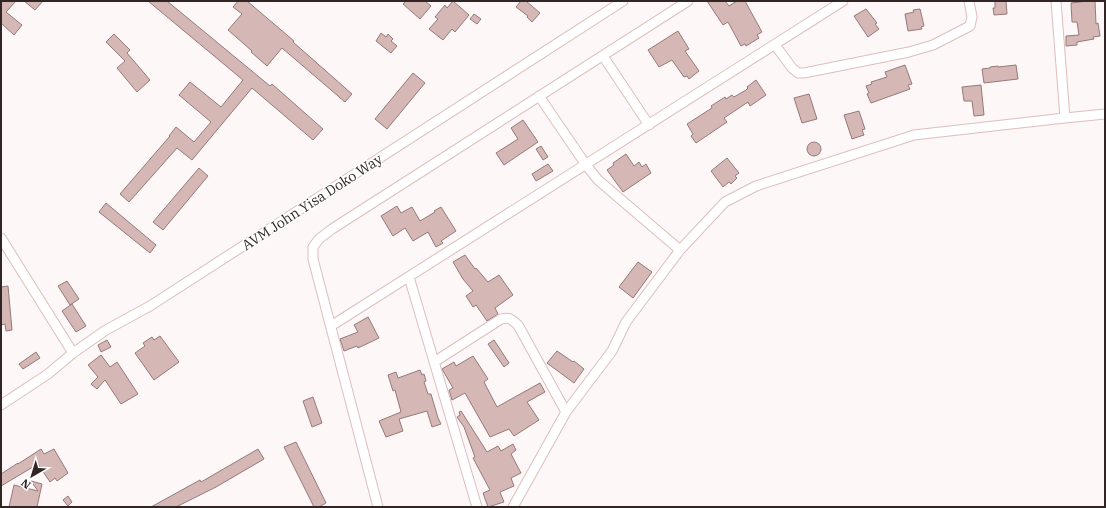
<svg xmlns="http://www.w3.org/2000/svg" width="1106" height="508" font-family="'IBM Plex Serif',serif">
	<style>
		.building { fill: #d5b7b6; stroke: #967978 }
		.lines { fill: none; stroke-linecap: round; stroke-linejoin: round }
		.minor-casing { stroke: #ddbebd; stroke-width: 11 }
		.minor { stroke: #fff; stroke-width: 9 }
		.labels { text-anchor: middle; dominant-baseline: central; stroke-width: 3; stroke-linejoin: round; paint-order: stroke }
		.street-label { font-size: 14px; fill: #312525; stroke: #fff }
	</style>
	<rect width="100%" height="100%" fill="#fef7f7"/>
	<!-- building -->
	<path class="building" d="M1,1h15l-10,11 16,13 -8,10 -13,-12z
		M24,1h19l-8,9z
		M148,1h19l103,85 2,-2 51,45 -10,11 -61,-52 -60,72 -15,-12 -48,54 -9,-8 50,-58h-1l7,-9 18,15 17,-20 -32,-27 11,-13 31,25 22,-27z
		M238,1h9l47,40 -1,1 59,52 -7,8 -63,-54 -15,18 -16,-14 1,-1 -24,-21 14,-16 -9,-7z
		M406,1h19l6,5 -11,13 -17,-15z
		M453,1l16,14 -14,17 -3,-3 -9,11 -14,-11 9,-10 -3,-2 10,-12 2,3z
		M521,1h5l14,12 -8,9 -5,-5 1,-1 -12,-9z
		M707,1h18l4,5 8,-5h8l17,31 -5,3 2,3 -13,8 -1,-2 -4,2 -13,-24 -5,3z
		M995,1h11l1,13 -13,1 -1,-7h2z
		M1088,1h7l1,23 2,-1 2,13 -7,1 1,2 -17,3v3l-11,1v-10l13,-1 -2,-13h-5l-1,-19z
		M866,9l11,14 -2,1 4,5 -11,8 -14,-21z
		M920,9l4,17 -3,1 1,2 -14,2 -3,-17 9,-2 -1,-2z
		M474,14l7,5 -4,5 -7,-5z
		M678,31l11,18 -4,2 14,20 -10,8 -2,-3 -3,1 -12,-17 -13,7 -11,-17z
		M381,33l5,4 2,-3 5,5 -2,2 6,5 -6,7 -15,-12z
		M114,34l16,16 -3,3 23,27 -13,12 -20,-24 8,-7 -19,-19z
		M905,65l7,19 -4,1 2,4 -39,14 -4,-9 2,-1 -3,-7 6,-2 -1,-2 16,-5 -2,-5z
		M1016,65l2,14 -34,4 -2,-14 8,-1v-1l8,-1v1z
		M413,73l12,10 -38,46 -12,-10z
		M756,80l10,15 -16,11 -2,-4 -24,16 3,4 -31,21 -5,-7 2,-2 -6,-10 25,-16 -1,-2 14,-9 1,2 6,-4 2,2 12,-7 2,-2 -1,-1z
		M981,85l3,30 -10,1 -2,-15h-8l-2,-14z
		M809,94l8,25 -15,4 -8,-25z
		M859,111l6,18 -3,1 2,5 -12,4 -8,-24z
		M523,120l15,22 -34,23 -8,-12 22,-14 -7,-11z
		M807 149a7 7 0 1 1 14 0a7 7 0 1 1-14 0Z
		M541,146l7,11 -5,3 -7,-11z
		M626,154l8,12 5,-4 3,5 4,-3 5,9 -28,19 -16,-22 7,-5 -1,-2z
		M727,158l12,15 -4,3 2,2 -6,6 -2,-2 -6,5 -12,-16z
		M548,164l5,7 -17,10 -4,-7z
		M199,168l9,8 -45,54 -10,-8z
		M106,203l50,42 -6,8 -51,-41z
		M397,206l4,7 11,-6 8,14 15,-9 -1,-1 7,-4 15,24 -15,10 2,2 -7,4 -8,-15 -15,9 -8,-13 -12,8 -12,-20z
		M465,255l10,14 1,-1 12,14 11,-7 14,20 -18,13 3,6 -11,7 -11,-16 -3,2 -7,-11 7,-5 -10,-12 -10,-17z
		M638,262l14,10 -19,26 -14,-11z
		M67,281l12,18 -9,6 -12,-19z
		M8,286l4,44 -6,1 -1,-7 -4,1v-38z
		M72,304l14,22 -10,6 -14,-21z
		M368,317l11,21 -21,10 -1,-2 -13,5 -4,-12 18,-7 -4,-7z
		M160,336l19,26 -25,18 -19,-27 10,-7 -2,-3 9,-6 2,3z
		M107,340l4,7 -10,5 -3,-7z
		M494,340l15,23 -5,4 -16,-23z
		M557,351l16,11 1,-1 10,8 -10,14 -27,-20z
		M36,352l4,6 -17,11 -4,-5z
		M101,355l9,12 7,-5 21,32 -17,10 -16,-24 -8,9 -6,-5 7,-7 -10,-12z
		M473,356l15,23 -4,3 13,25 43,-24 5,9 -18,10 12,18 -25,16 -5,-7 -19,8 -25,-44 -13,7 -3,-10 4,-2 -11,-19 12,-7 2,4z
		M420,370l2,5 2,-1 2,7 -2,1 4,12h3l7,24 3,6 -9,3 -5,-16 -28,8 4,12 -17,6 -7,-16 22,-9 -6,-22 -2,1 -5,-16 8,-3 2,6z
		M313,397l9,26 -10,4 -9,-26z
		M461,411l26,41 11,-6 3,5 12,-7 3,6 -5,4 10,19 -10,5 3,8 -14,6 4,10 -16,5 -5,-14 7,-3 -17,-32 2,-1 -11,-30 -7,-10 3,-2 -1,-3z
		M296,442l30,61 -7,4h-5l-30,-60z
		M41,449l3,5 10,-5 14,24 -11,8 -2,-3 -5,4 -12,-18 -37,22v-12l17,-11v1z
		M258,449l6,10 -48,28 -40,20h-25l49,-27 1,2z
		M31,481l11,3 -5,23h-28l5,-22 24,6z
		M68,496l4,6 -4,4 -5,-6z"/>
	<g class="lines">
		<defs>
			<path id="minor" d="M1056,1l9,117
				M775,45l17,23 6,5h6l105,-21 24,-7 37,-19 2,-9 -3,-16
				M603,56l46,69
				M539,96l47,69 12,15 82,70
				M1,238l72,115
				M409,277l68,230
				M331,326l512,-325
				M434,362l67,-43c9,-2 10,0 17,6l48,87
				M1,405l47,-31 25,-21 33,-23 44,-24 473,-305
				M378,507l-65,-248v-12l6,-8 13,-10 356,-228
				M513,507l53,-95 46,-61 14,-29 54,-72 45,-48 31,-16 158,-51 151,-17 40,-4"/>
		</defs>
		<!-- minor casing -->
		<use href="#minor" class="minor-casing"/>
		<!-- minor -->
		<use href="#minor" class="minor"/>
	</g>
	<g class="labels">
		<!-- street labels -->
		<g class="street-label">
			<text transform="translate(312 202) rotate(-33)">AVM John Yisa Doko Way</text>
		</g>
	</g>
	<!-- border -->
	<rect width="1106" height="508" fill="none" stroke="#312525" stroke-width="4"/>
	<!-- north arrow -->
	<g transform="translate(32 476) rotate(218)" stroke="#ffffff" stroke-width="3" paint-order="stroke">
	<path d="M0-3L7 15L0 10L-7 15Z" fill="#312525"/>
	<text y="-6" font-size="11" font-weight="bold" text-anchor="middle" fill="#312525">N</text>
	</g>
</svg>
